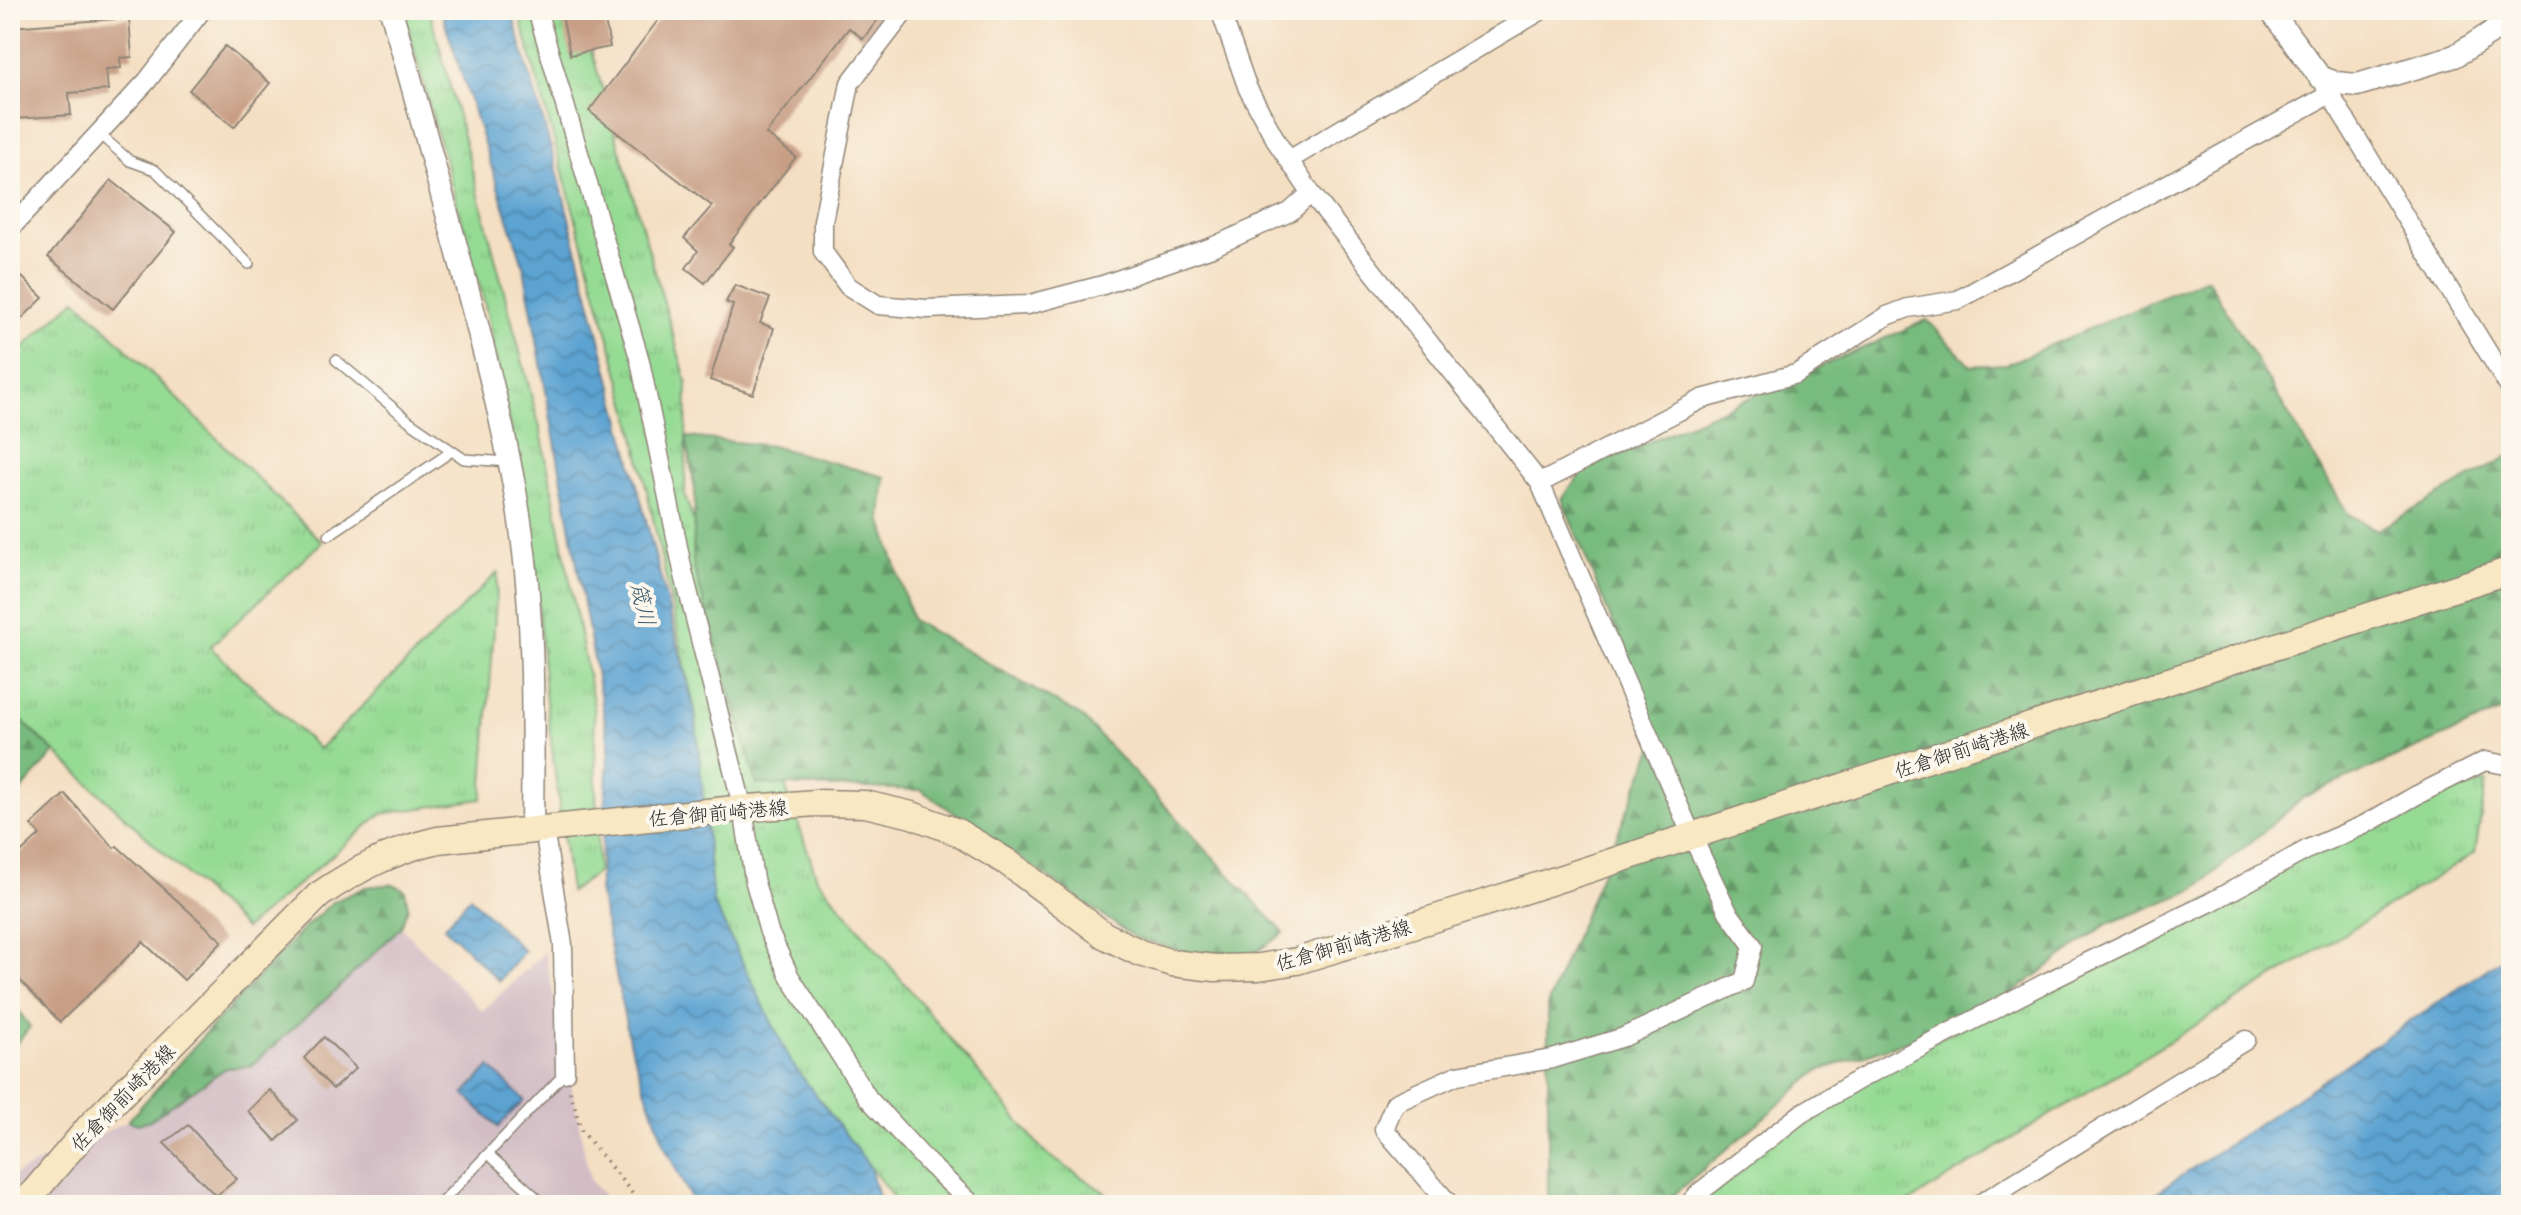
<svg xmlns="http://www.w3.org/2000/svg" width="2521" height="1215" font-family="Mali,'Klee One',sans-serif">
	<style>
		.industrial { fill: #d2bdc5 }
		.grass { fill: url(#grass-tufts); stroke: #608360; stroke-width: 2 }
		.forest { fill: url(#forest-firs); stroke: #527354; stroke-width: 2 }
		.water { fill: url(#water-waves); stroke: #44677e; stroke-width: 2 }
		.building { fill: #c89f85 }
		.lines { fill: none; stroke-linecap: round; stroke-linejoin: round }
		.service-casing { stroke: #908577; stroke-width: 12 }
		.minor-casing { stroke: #908577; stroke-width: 21 }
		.tertiary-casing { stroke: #908577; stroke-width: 25 }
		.secondary-casing { stroke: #908577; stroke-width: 29 }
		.path { stroke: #908577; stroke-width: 4; stroke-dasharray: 2 6; stroke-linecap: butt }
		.service { stroke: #fff; stroke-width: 9 }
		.minor { stroke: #fff; stroke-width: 18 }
		.tertiary { stroke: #fff; stroke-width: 22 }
		.secondary { stroke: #f8e8c3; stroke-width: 26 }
		.labels { text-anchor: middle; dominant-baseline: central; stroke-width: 8; stroke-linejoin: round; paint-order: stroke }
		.street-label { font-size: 20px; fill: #2b2b2b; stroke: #fbf7ec }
		.water-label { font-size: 22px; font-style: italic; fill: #3f5b6e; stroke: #fbf7ec }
	</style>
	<defs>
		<pattern id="grass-tufts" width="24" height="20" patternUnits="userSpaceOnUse" patternTransform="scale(2)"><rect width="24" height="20" fill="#96db94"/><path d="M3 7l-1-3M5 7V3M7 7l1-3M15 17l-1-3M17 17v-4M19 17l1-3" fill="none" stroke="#81bc80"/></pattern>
		<pattern id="forest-firs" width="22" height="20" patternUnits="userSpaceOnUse" patternTransform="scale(2)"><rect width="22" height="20" fill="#78bb7e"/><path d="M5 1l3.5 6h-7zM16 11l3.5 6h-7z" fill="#639867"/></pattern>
		<pattern id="water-waves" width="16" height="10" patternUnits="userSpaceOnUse" patternTransform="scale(2)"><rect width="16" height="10" fill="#5ca3d2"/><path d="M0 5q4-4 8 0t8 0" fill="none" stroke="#4c85ab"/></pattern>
	</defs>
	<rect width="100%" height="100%" fill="#fbf7ec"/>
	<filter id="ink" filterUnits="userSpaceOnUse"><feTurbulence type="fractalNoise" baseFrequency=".0125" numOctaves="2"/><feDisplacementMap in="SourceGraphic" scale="16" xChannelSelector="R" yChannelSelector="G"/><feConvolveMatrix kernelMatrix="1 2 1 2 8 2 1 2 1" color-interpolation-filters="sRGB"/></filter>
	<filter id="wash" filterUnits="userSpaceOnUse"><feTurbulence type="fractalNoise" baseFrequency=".006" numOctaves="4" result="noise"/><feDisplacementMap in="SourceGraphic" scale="32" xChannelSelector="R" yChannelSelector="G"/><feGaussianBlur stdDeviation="1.8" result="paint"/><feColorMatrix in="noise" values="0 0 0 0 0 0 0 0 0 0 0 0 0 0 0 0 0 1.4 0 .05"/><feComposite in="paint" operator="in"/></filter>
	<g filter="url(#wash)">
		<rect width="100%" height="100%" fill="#f4dfc3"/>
		<!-- industrial -->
		<path class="industrial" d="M401,927l81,84 63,-59 45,228 22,25h-602v-32l5,1 113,-53 10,3 12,-4 76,-52 25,-2 83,-74z"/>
		<!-- grass -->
		<path class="grass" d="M403,10h26l11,38 101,384 53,274 4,166 -28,20 -25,-199 -12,-153 -48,-235z
			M518,10h60l6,15 103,358 -2,113 132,382 228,275 79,52h-225l-108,-143 -78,-160 -18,-191 -64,-293z
			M76,299l246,243 -112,105 109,102 179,-177 -16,227 -101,15 -136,115 -235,-219v-350z
			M2486,782l-11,71 -571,352h-213l123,-102 558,-287z"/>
		<!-- forest -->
		<path class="forest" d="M2207,278l141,236 29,16 134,-75v252l-207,90 -110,93 -87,34 -126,92 -163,55 -156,134h-114v-202l110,-267 -96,-237 22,-29 343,-150 44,46 36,-2z
			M686,437l86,9 113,31 -4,41 31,102 169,96 203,217 -50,34 -100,-30 -213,-147 -164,-6 -64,-219 2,-75z
			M10,710l45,42 -45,51z
			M393,884l12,6 3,17 -7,20 -67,65 -83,74 -25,2 -76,52 -12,4 -10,-3 84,-95 93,-99 28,-25 33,-15z
			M18,1010l12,17 -20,25v-39z"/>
		<!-- water -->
		<path class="water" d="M441,10h70l42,145 142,557 18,190 78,160 79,105 10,38h-186l-28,-56 -36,-104 -31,-155 10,-146 -85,-476z
			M470,897l54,54 -25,30 -55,-54z
			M2511,953v252h-373z
			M490,1067l34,33 -26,27 -34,-33z"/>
		<g id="blocks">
			<!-- building -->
			<path class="building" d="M561,10h42l7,37 -40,8z
				M649,10h236l-22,29 -14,-11 -83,106 30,23 -67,87 4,3 -28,36 -19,-15 12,-17 -14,-13 28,-32 -123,-95 70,-92z
				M129,18l3,39 -12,1 1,10 -15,1 2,21 -39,3 2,22 -56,4 -5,-92z
				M225,46l45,37 -36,44 -45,-37z
				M111,180l65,52 -63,77 -65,-52z
				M22,277l21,21 -33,32v-40z
				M735,285l35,13 -10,25 14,5 -21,66 -43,-14 23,-75 -7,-3z
				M65,794l49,54 3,-2 105,95 -38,39 -41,-38 -83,80 -50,-52v-107l30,-28 -9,-10z
				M324,1037l32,31 -23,21 -29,-31z
				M270,1090l28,30 -22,21 -28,-30z
				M188,1125l49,54 -21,17 -52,-53z"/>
		</g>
	</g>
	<g filter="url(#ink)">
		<use href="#blocks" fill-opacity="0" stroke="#908577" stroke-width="2"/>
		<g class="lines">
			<defs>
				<path id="service" d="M97,132l33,29 25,9 94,94
					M336,360l73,61 55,38 45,3
					M329,535l123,-84
					M488,1154l57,51
					M439,1205l126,-132"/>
				<path id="minor" d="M537,10l103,351 43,210 60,238 11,70 15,53 21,45 78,121 60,65 45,42
					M906,10l-56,73 -27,138v31l25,34 30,19 49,4 100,-4 76,-20 109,-38 78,-35 21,-19
					M1220,10l28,79 30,55 33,49 229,290 152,353 36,76 25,34 -9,35 -120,56 -72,22 -95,16 -62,28 -11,26 66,76
					M2325,86l186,304
					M1289,160l253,-150
					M10,229l137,-148 55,-71
					M1540,483l162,-84 94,-25 91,-58 21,-8 50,-8 372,-206
					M544,829l19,116 2,128
					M1688,1205l12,-13 102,-79 58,-34 187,-97 164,-80 99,-54 54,-23 51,-29 70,-35 26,5
					M1978,1205l268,-165"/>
				<path id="tertiary" d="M391,10c23,80 44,160 66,240 24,89 49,180 63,271 15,103 13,205 12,308
					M2270,10l50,67 16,6 21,2 98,-29 56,-36"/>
				<path id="secondary" d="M23,1205l68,-80 228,-230c38,-26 75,-45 119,-55l297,-31 81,-6 49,1 47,11 45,17 50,30 97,73 36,18 32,10 43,5 44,-1 38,-6 194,-60 1020,-331"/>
			</defs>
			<!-- service casing -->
			<use href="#service" class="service-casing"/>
			<!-- minor casing -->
			<use href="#minor" class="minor-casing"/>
			<!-- tertiary casing -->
			<use href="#tertiary" class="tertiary-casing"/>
			<!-- secondary casing -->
			<use href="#secondary" class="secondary-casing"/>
			<!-- path -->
			<path class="path" d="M570,1091l11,39 61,75"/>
			<!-- service -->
			<use href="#service" class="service"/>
			<!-- minor -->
			<use href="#minor" class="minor"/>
			<!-- tertiary -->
			<use href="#tertiary" class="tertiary"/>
			<!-- secondary -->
			<use href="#secondary" class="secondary"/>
		</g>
	</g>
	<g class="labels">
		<!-- street labels -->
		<g class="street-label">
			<text transform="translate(1961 749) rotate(-18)">佐倉御前崎港線</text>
			<text transform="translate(718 812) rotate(-5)">佐倉御前崎港線</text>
			<text transform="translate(1343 944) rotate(-16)">佐倉御前崎港線</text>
			<text transform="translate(122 1097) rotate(-46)">佐倉御前崎港線</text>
		</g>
		<!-- water labels -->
		<g class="water-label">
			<text transform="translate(644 604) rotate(77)">筬川</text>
		</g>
	</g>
	<!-- margin -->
	<rect width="2521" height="1215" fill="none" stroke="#fbf7ec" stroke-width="40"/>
</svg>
